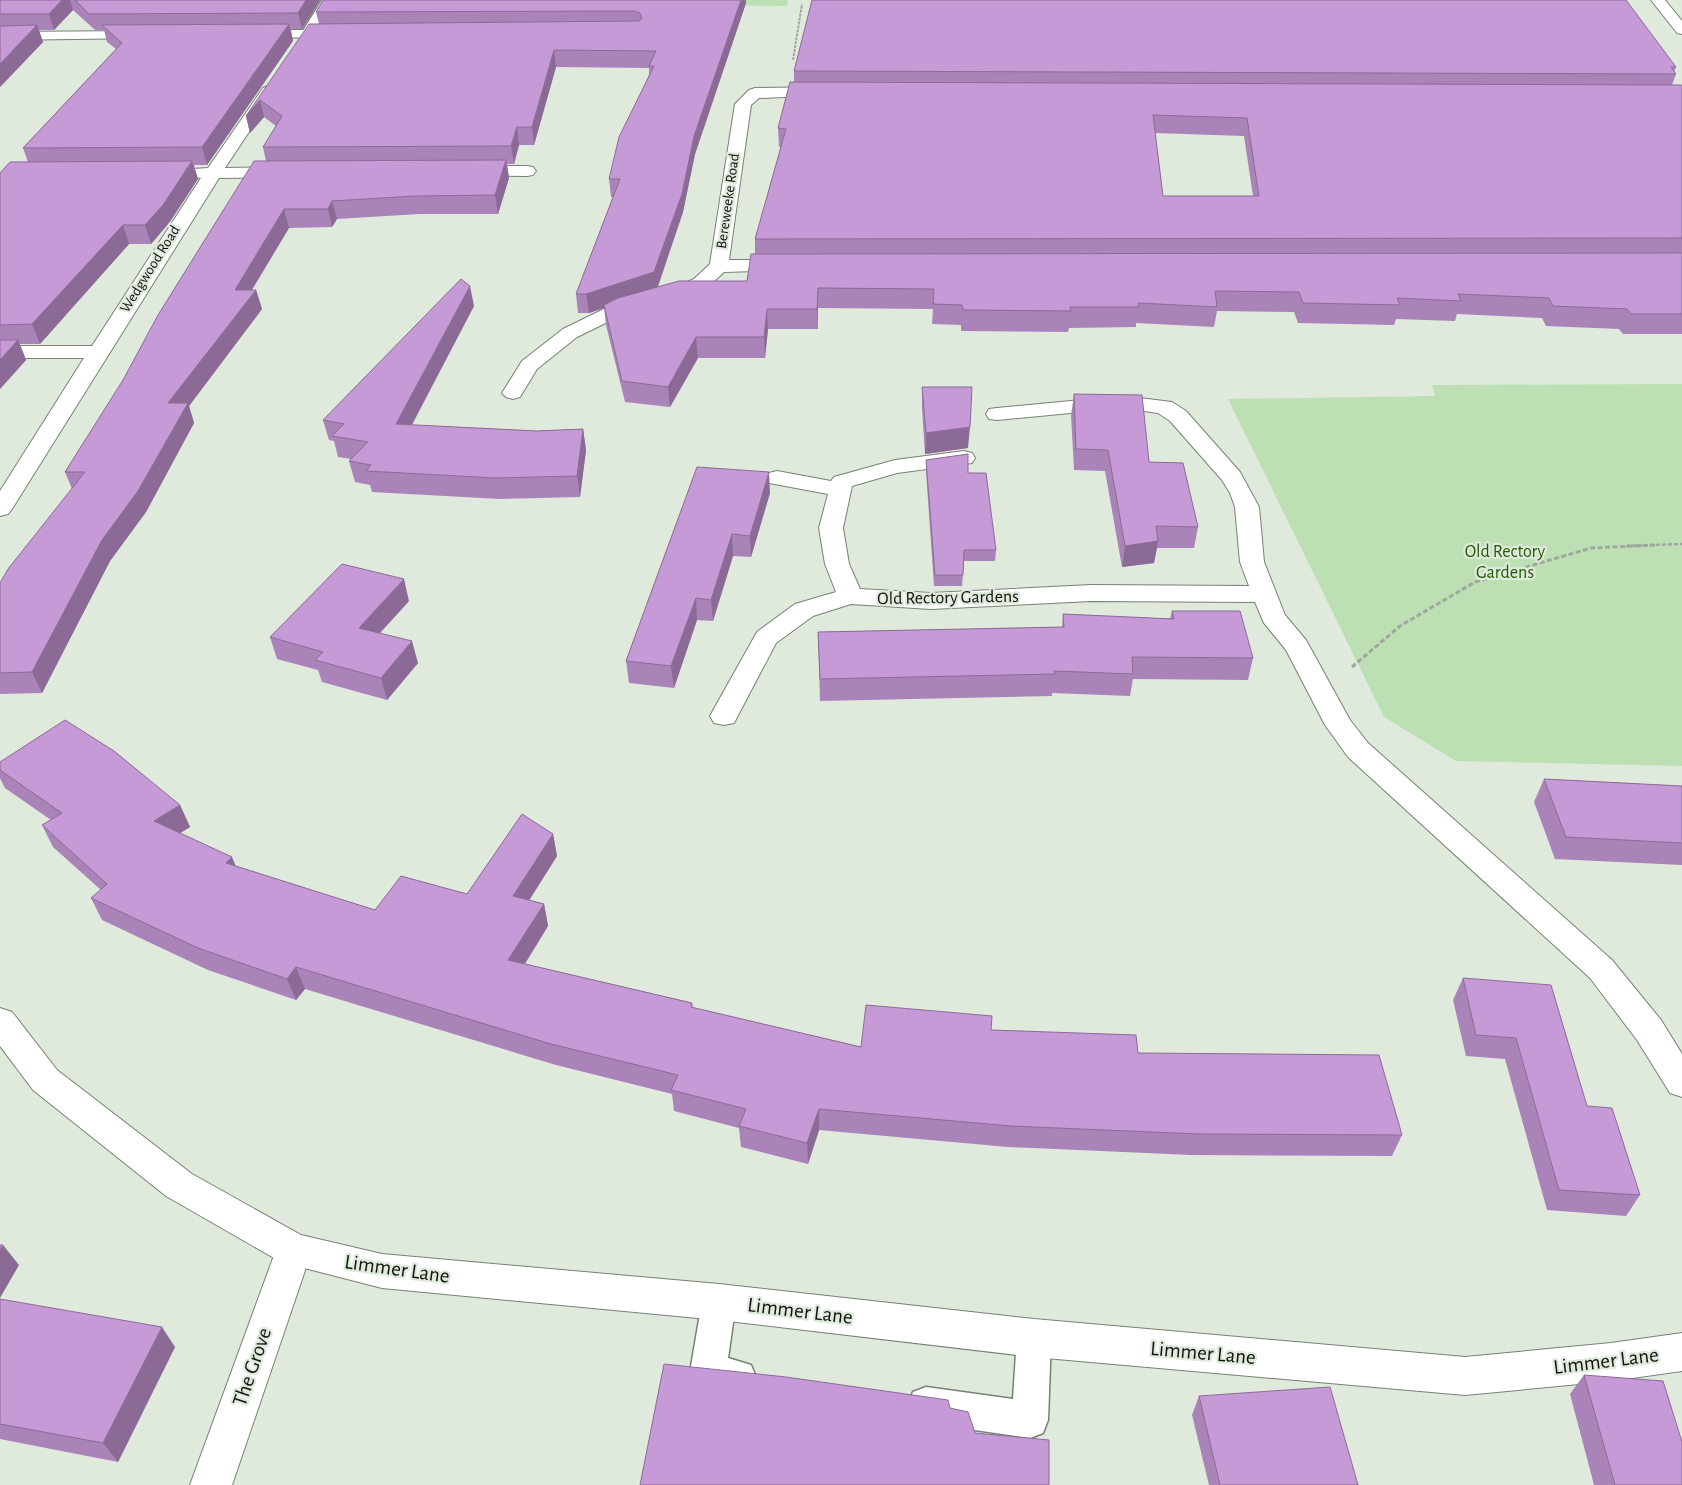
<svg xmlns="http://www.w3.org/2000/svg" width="1682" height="1485" font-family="'Alegreya Sans',sans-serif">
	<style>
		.green { fill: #bce0b3 }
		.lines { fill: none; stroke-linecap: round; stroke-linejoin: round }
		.service-casing { stroke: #778175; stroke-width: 3 }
		.minor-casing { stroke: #778175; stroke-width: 2 }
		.tertiary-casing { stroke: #778175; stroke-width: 2 }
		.path-far2 { stroke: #a0a89e; stroke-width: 2; stroke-dasharray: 3 1; stroke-linecap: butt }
		.path-far1 { stroke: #a0a89e; stroke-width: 2.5; stroke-dasharray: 4 2; stroke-linecap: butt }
		.path { stroke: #a0a89e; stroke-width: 3; stroke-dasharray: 5 2.5; stroke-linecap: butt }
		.service { fill: #fff; fill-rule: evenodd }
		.minor { fill: #fff; fill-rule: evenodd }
		.tertiary { fill: #fff; fill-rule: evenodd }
		.wall { fill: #aa84b9; fill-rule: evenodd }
		.shaded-wall { fill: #8b6b96 }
		.building { fill: #c699d7; stroke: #8b6b96; fill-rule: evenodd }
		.labels { text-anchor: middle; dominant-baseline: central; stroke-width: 4.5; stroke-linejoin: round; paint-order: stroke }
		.far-street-label { font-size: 15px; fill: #111410; stroke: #dfe9dc }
		.park-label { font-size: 18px; fill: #1f5d04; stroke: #dfe9dc }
		.street-label { font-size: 18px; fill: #111410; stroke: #dfe9dc }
		.near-street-label { font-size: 21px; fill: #111410; stroke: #dfe9dc }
	</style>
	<rect width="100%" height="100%" fill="#dfe9dc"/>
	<!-- green -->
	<path class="green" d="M711,0h77l-1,6 -78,-1z
		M1682,384v382l-226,-5 -72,-44 -156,-318 207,-3 -3,-11z"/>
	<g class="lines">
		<defs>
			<path id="service" d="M322,0h12l-21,37h-10l-2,-3z
				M719,1286l12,4 5,12 -8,56 23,7 5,12 -5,12c-19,8 -38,3 -56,-5l-5,-12 12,-70 5,-12z
				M1034,1321l12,5 5,12 -3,82 -5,13 -13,5 -104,-15 -13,-5 -5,-13 5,-13 13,-5 87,12 4,-61 5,-12z"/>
			<path id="minor" d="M1651,0h14l17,21v13l-5,-1z
				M254,30h87l7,4 -7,4 -92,-1 -2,-3z
				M143,31l7,4 -2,3 -148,2v-8z
				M268,86l8,5 -51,77 58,-1 6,1 3,4 -3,4 -6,1 -64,1 -207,331 -4,5 -8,2v-25l84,-133h-84v-12h92l109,-168 -9,-1 -3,-4 3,-4 16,-1 55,-80z
				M826,87l8,5 -2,3 -73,3 -8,7 -22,155h57l7,2 2,4 -2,4 -69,2 -16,15 -28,12 -60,17 -43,21 -40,32 -17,28 -7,2 -7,-2 -4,-4 20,-32 41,-32 43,-21 60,-17 28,-12 16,-15 25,-160 14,-14 6,-2z
				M471,166h56l6,1 3,4 -3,4 -6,1 -62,-1 -3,-4 3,-4z
				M1123,396l49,6 14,9 54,61 19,35 5,55 21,53 21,25 44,80 18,23 244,217 49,60 21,34v43l-12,-4 -33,-53 -47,-62 -242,-221 -23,-32 -39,-75 -22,-27 -9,-21 -164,-1 -160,8 -80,-5 -38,12 -37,27 -42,80 -10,2 -10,-2 -4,-7 47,-84 38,-28 41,-12 -11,-28 -6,-36 9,-34 -59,-11 -3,-5 3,-5 8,-2 54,10 3,-4 61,-17 69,-9 8,2 3,5 -3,5 -75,10 -45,13 -9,42 6,36 11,25 71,4 160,-8 158,1 -9,-24 -5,-55 -5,-14 -8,-13 -52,-59 -12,-8 -35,-5 -126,12 -8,-1 -3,-5 3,-5 8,-1z
				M294,1233l13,5 5,12 -80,235h-42l86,-235 5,-12z"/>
			<path id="tertiary" d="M0,1008l12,4 45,58 135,104 109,61 81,19 337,30 315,35 431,38 146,-14 71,-10v38l-71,10 -146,14 -431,-38 -315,-37 -337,-32 -101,-26 -115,-66 -133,-106 -33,-44z"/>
		</defs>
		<!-- service casing -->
		<use href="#service" class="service-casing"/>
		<!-- minor casing -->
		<use href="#minor" class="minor-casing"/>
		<!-- tertiary casing -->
		<use href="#tertiary" class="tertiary-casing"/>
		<!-- path-far2 -->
		<path class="path-far2" d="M793,60l9,-56"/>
		<!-- path-far1 -->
		<path class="path-far1" d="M1626,546l56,-2"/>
		<!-- path -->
		<path class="path" d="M1352,667l48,-41 75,-44 116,-34 64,-3"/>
		<!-- service -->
		<use href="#service" class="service"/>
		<!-- minor -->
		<use href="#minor" class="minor"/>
		<!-- tertiary -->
		<use href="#tertiary" class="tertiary"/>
	</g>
	<!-- wall -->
	<path class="wall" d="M0,0h320l-18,29h-11l2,12 -86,124h-13l4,14 -29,44 -18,21h-22l-89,100h-20l6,16 -26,29v-216l28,-11 -5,-14 93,-99 -9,-7 -3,-12h-9l-22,-20 -19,20h-15l4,12 -43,45z
		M746,3l-51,151 -12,58 -25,75 89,-6 8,-27v-15l26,-92h-2l-1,-19 16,-46v-11l882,-4 -2,5 2,2 -4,11h10v249h-59l-4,-5 -73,-3 -4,-8 -85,-4 -2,7 -59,-2 -2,6 -96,-2 -4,-11 -77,-1 -3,16 -78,-4v4l-67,1 -1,4 -107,-1v-6l-29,-1 1,-15 -115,-1v21h-50l-3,29h-67l-28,49 -45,-5 -19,-77 -2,-17 -15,5h-11l-2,-19 37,-97h-2l-2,-18 40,-104v-7l-93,-1 -22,78h-15l-5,19h-7l2,14 -11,36h-79l-82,5 -5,8 -43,1 -37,62h4l6,19 -73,97 5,17 -48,89 -36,49 -68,132 -42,1v-111l72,-94 -7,-17 201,-311 -3,-14 13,-21 -12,-9 -14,16 -4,-17 73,-92 -3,-12zM1155,133l89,3 9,60h-90z
		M474,306l-62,119 125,6 46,-2 3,21 -6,47 -80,2 -128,-7 -2,-7 -15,-3 -6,-21 2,-2 -13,-2 -4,-16 -5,-1 -6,-20z
		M922,387l46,61 -43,6 -3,-46z
		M1074,394l75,68 49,65 -4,21h-37l-3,15 -32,4 -17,-96 -31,-1 -3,-55z
		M926,460l42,13 28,77 -1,11h-31l-2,25h-28l-8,-115z
		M697,467l73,26 -19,64 -18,-1 -20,65 -16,-1 -23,68 -45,-5 -3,-22z
		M409,601l-29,32 38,30 -31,37 -65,-18 -4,-12 -41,-11 -7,-22z
		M1172,611l81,47 -5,22 -115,-1 -3,17 -78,-3v3l-232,5 -2,-69 244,-5 1,-13 107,5z
		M0,762l180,43 10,22 -10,6 56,33 139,44 92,-16 86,-60 4,22 -28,44 15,4 4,22 -23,38 167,39 1,5 168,39 130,-17 147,23 264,82 -10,21 -201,-1 -183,-8 -189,-17 -11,34 -67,-17 -2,-19 -65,-17 -2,-17 -116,-29 -251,-76 -9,11 -88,-30 -106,-50 -11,-22 10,-8 -48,-43 -11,-22 9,-5 -46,-32 -5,-10z
		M1544,779l138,7v79l-127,-6 -21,-57z
		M1463,978l124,128 53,89 -14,21 -79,-6 -42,-151 -39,-3 -13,-56z
		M0,1299l175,48 -57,115 -118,-23z
		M1584,1375l98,110h-88l-24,-91z
		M1199,1396l159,89h-149l-17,-70z"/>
	<!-- shaded-wall -->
	<path class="shaded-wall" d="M62,0h8l3,10 -19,20 -5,-16z
		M306,0h14l-18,29 -4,-16z
		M741,0h5v3l-51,151 -12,58 -27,79 -52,14v3l-15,5 -3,-19 108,-158z
		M289,24l4,17 -86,124 -5,-18z
		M37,25l6,17 -43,45v-23z
		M554,50l2,17 -22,78 -2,-18z
		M260,100l4,17 -14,16 -4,-17z
		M517,127l2,18 -5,19 -3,-18z
		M506,160l3,18 -11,36 -3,-19z
		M192,161l6,18 -29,44 -18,21 -6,-19z
		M332,201l5,18 -5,8 -4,-18z
		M284,209l5,19 -49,81 -5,-19z
		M123,225l6,19 -89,100 -8,-20z
		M470,286l4,20 -73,139 -5,-21z
		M818,288v41l-1,-20z
		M256,290l6,19 -73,97 5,17 -48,89 -36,49 -68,132 -10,-21 136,-269z
		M767,309l1,20 -3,29 -1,-21z
		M696,337l2,21 -28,49 -2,-20z
		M18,340l8,20 -26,29v-29z
		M970,427l-2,21 -43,6 1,-21z
		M583,429l3,21 -6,47 -3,-21z
		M769,472l1,21 -19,64 -1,-21z
		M732,534l1,22 -20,65 -2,-21z
		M1158,541l-4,22 -32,4 3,-21z
		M404,579l5,22 -44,48 -6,-21z
		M696,598l1,22 -23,68 -3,-22z
		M412,641l6,22 -31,37 -6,-22z
		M180,805l10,22 -26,16 -10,-22z
		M553,834l4,22 -39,62 -5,-22z
		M232,857l9,22 -15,-16z
		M544,904l4,22 -34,55 -6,-21z
		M296,967l9,22 -9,11 -9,-21z
		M819,1109v21l-11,34 -1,-21z
		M3,1245l16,20 -19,33v-47z
		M162,1327l13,20 -57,115 -15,-19z"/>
	<!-- building -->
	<path class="building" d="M0,0h62l-13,14h-49z
		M75,0h231l-8,13 -209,1z
		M323,0h418l-47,136 -12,58 -28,78 -68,22h-10l44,-115h-11l10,-42 35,-71h-5l7,-15 -102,-1 -22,77h-15l-6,19 -248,1 19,-31 -22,-16 -14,16 63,-92 330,-3 3,-3 -2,-5 -6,-2 -318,1z
		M812,0h814l50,67h-5l5,7 -882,-3z
		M289,24l-87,123 -179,1 99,-105 -20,-18z
		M37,25l-37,39v-38z
		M790,82l892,3v153l-927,1 31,-110 -8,-1zM1153,115l94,3 12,78h-96z
		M506,160l-11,35 -79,1 -84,5 -4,8h-44l-49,81h21l-88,113h20l-50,88 -36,49 -70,132 -32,1v-90l8,-14 77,-97h-20l58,-92 35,-65 96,-154z
		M192,161l-29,44 -18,20h-22l-91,99 -32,1v-152l10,-11z
		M1682,253v61h-51l-4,-5 -74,-3 -4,-8 -91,-4 3,7 -64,-3 3,7 -97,-2 -4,-11 -84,-1 2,16 -79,-4 1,4h-69l1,4 -108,-1 -1,-5 -29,-1 1,-15 -116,-1 -1,21h-50l-3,28h-68l-28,50 -46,-6 -18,-76 14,-7 61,-17h68l4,-27z
		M461,279l9,7 -74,138 141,7 46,-2 -6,47 -81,2 -130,-7 5,-6 -22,-4 19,-19 -36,-6 12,-12 -21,-4z
		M0,340h18l-18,20z
		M922,387h50l-2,40 -44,6z
		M1074,394l68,1 7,67 34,1 15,64 -42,-1 2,15 -33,5 -17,-96 -32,-1z
		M968,454v19h18l10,77h-32l-1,25h-28l-9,-115z
		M697,467l72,5 -19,64 -18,-2 -21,66 -15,-2 -25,68 -45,-5z
		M342,564l62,15 -45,49 53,13 -31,37 -66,-18 8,-8 -53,-15z
		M1172,611h68l13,47 -121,-1 1,17 -79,-3 1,3 -235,5 -2,-47 246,-5 -1,-13 111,5z
		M65,720l49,31 66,54 -26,16 78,36 -6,6 149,47 26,-34 66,18 55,-80 31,20 -40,62 31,8 -36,56 184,43 -1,4 170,40 5,-42 126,11 -1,14 145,5 2,18 241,2 23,80 -204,-1 -187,-8 -192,-17 -12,34 -68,-17 7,-17 -75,-19 7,-15 -127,-31 -255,-77 -9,12 -89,-31 -107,-50 16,-14 -65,-59 20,-12 -62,-43v-8z
		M1544,779l138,7v57l-116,-6z
		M1463,978l88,7 36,121 25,2 28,87 -81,-5 -43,-152 -40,-3z
		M0,1245h3l-3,6z
		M0,1299l162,28 -59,116 -103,-19z
		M664,1364l122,13 162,23 2,8 18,4 7,21 74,7v45h-409z
		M1584,1375l79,6 19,61v43h-67z
		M1330,1387l28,98h-138l-21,-89z"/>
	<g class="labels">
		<!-- far-street labels -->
		<g class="far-street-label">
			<text transform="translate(728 201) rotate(-82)">Bereweeke Road</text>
			<text transform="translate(150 269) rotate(-58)">Wedgwood Road</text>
		</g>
		<!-- park labels -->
		<g class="park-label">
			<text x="1505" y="552">Old Rectory<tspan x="1505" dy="21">Gardens</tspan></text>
		</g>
		<!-- street labels -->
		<g class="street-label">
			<text transform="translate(948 598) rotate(-1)">Old Rectory Gardens</text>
		</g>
		<!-- near-street labels -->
		<g class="near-street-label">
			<text transform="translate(397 1269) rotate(8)">Limmer Lane</text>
			<text transform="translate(800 1311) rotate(7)">Limmer Lane</text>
			<text transform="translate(1203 1353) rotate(5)">Limmer Lane</text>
			<text transform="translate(1606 1361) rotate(-7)">Limmer Lane</text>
			<text transform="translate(252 1367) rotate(-71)">The Grove</text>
		</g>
	</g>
</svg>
